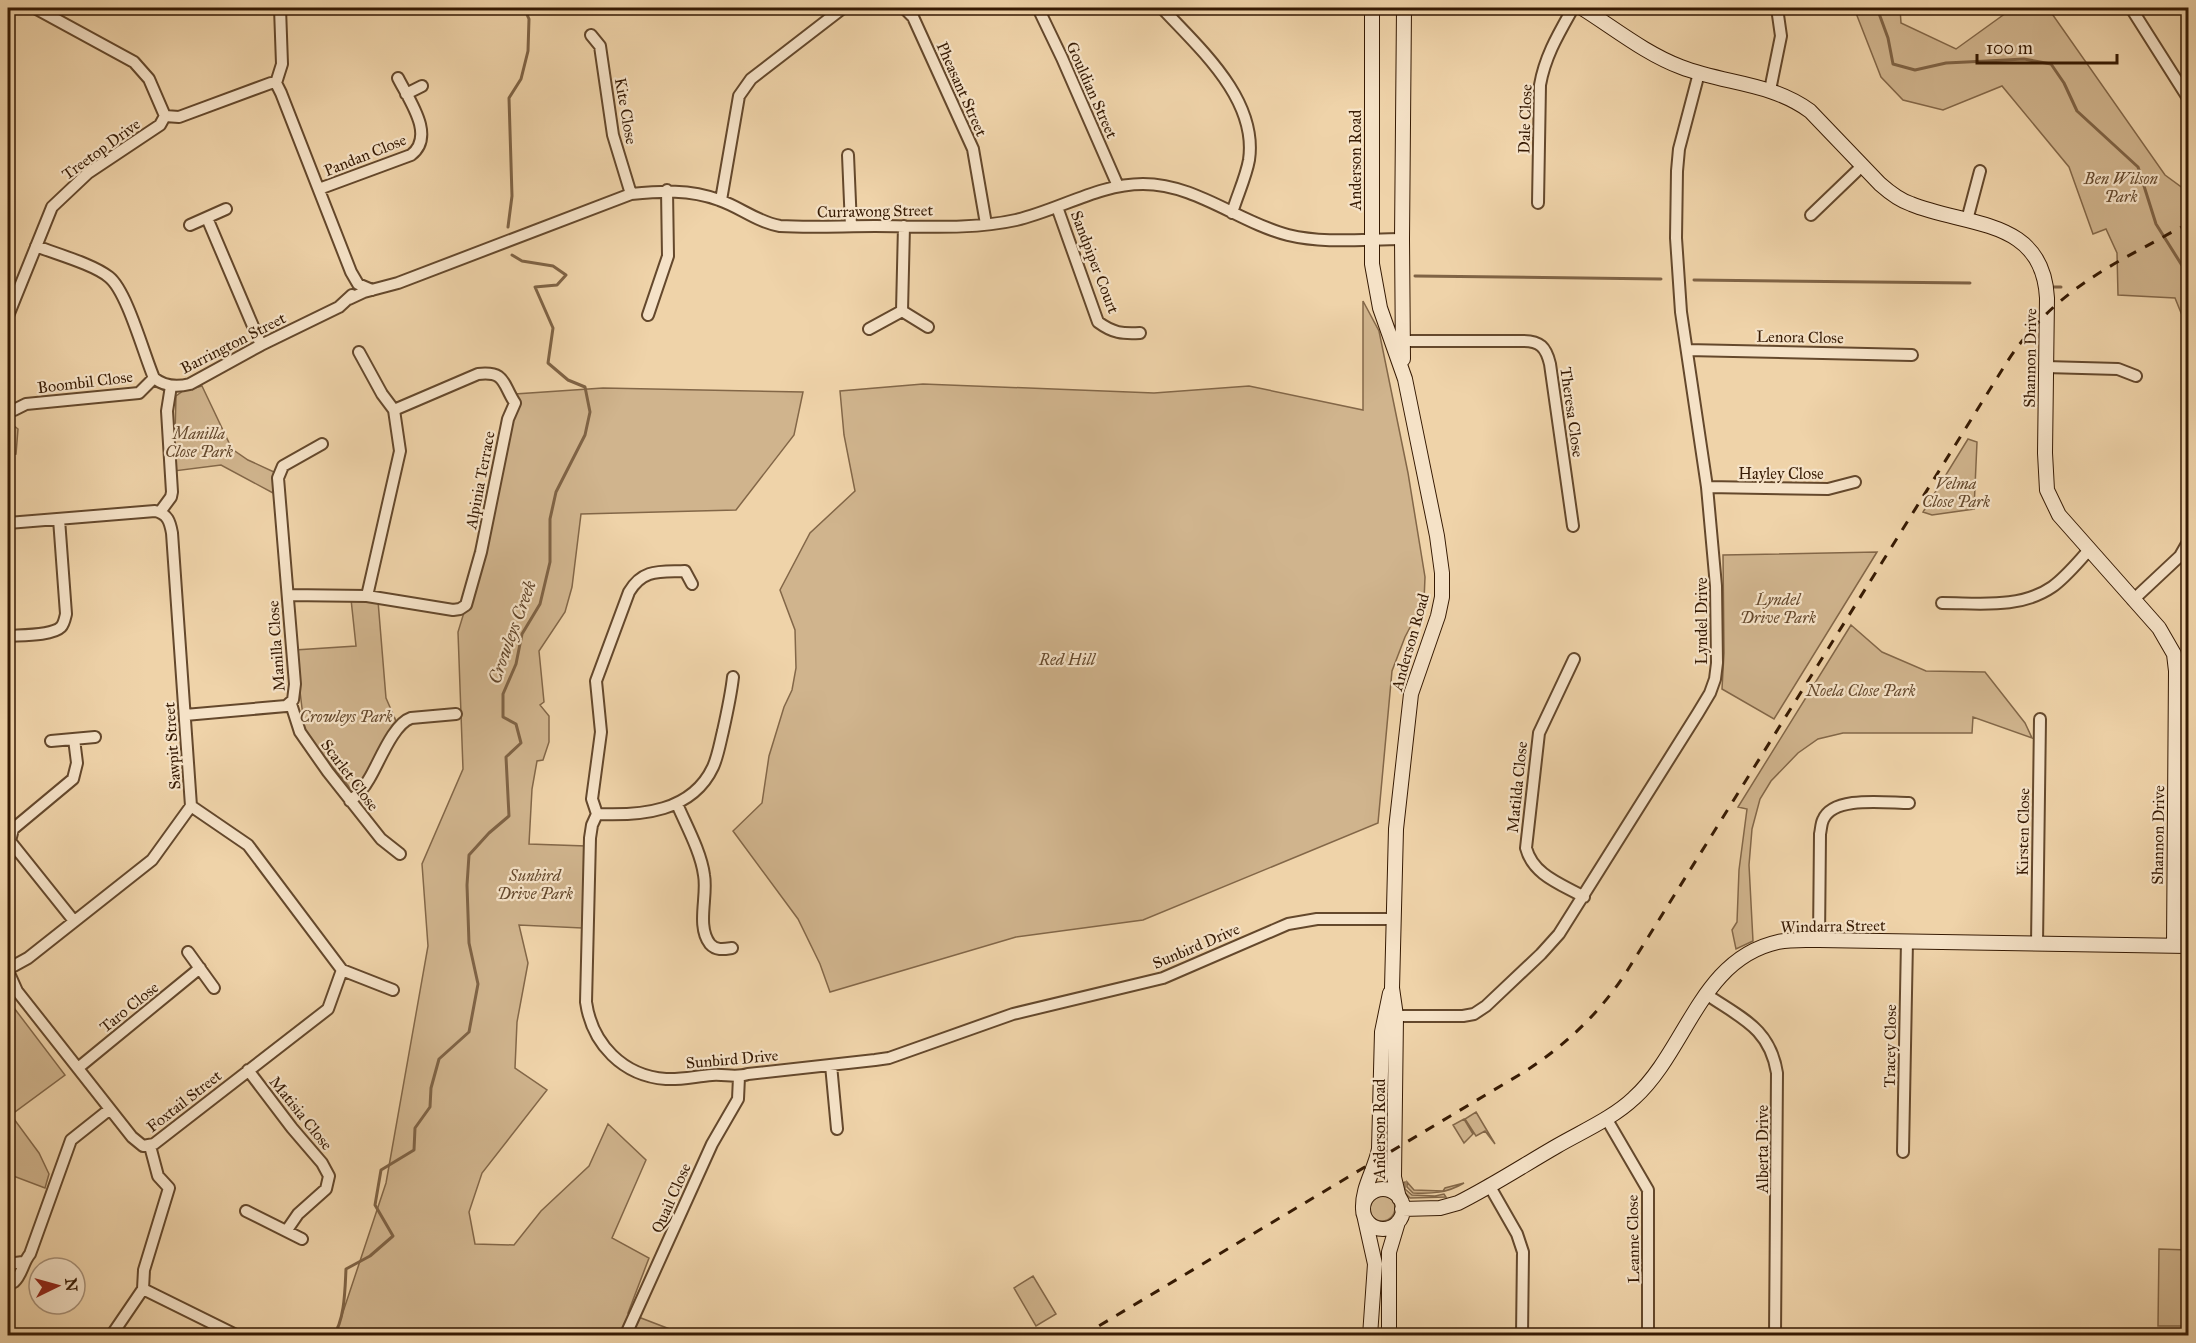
<svg xmlns="http://www.w3.org/2000/svg" width="2196" height="1343" font-family="'IM FELL Great Primer',serif">
	<style>
		.green { fill: #d0b48d; stroke: #836748; stroke-width: 1.5 }
		.lines { fill: none; stroke-linecap: round; stroke-linejoin: round }
		.stream { stroke: #7f6345; stroke-width: 3 }
		.street-casing { stroke: #64482c; stroke-width: 14 }
		.secondary-casing { stroke: #361a03; stroke-width: 16 }
		.street { stroke: #f5e2c7; stroke-width: 10 }
		.secondary { stroke: #f5e2c7; stroke-width: 14 }
		.rail { stroke: #361a03; stroke-width: 3; stroke-dasharray: 10 10; stroke-linecap: butt }
		.labels { text-anchor: middle; dominant-baseline: central; stroke-width: 4.5; stroke-linejoin: round; paint-order: stroke }
		.street-label { font-size: 16px; fill: #361a03; stroke: #f5e2c7 }
		.park-label { font-size: 16px; font-style: italic; fill: #64482c; stroke: #f5e2c7 }
		.water-label { font-size: 18px; font-style: italic; fill: #61452a; stroke: #f5e2c7 }
	</style>
	<rect width="100%" height="100%" fill="#efd3a9"/>
	<filter id="stains"><feTurbulence type="fractalNoise" baseFrequency=".00333" numOctaves="4"/><feColorMatrix values="0 0 0 0 .2 0 0 0 0 .09 0 0 0 0 .02 0 0 0 .5 -.17"/></filter>
	<radialGradient id="worn" r=".72"><stop offset=".6" stop-color="#630" stop-opacity="0"/><stop offset="1" stop-color="#630" stop-opacity=".3"/></radialGradient>
	<!-- green -->
	<path class="green" d="M1854,8h46l1,15 55,26 57,-41h35l117,167 23,17v138l-13,-32 -57,-3 -1,-42 -11,-24 -13,5 -24,-67 -67,-81 -59,24 -40,-10 -22,-23z
		M1363,301l16,30 29,142 17,104 -1,24 -19,36 -13,34 -14,152 -235,97 -127,17 -186,55 -10,-28 -22,-45 -65,-88 29,-28 7,-47 15,-49 8,-17 4,-22 -1,-38 -15,-40 30,-57 45,-42 -11,-56 -4,-44 83,-7 231,9 95,-7 114,24z
		M202,386l30,63 16,11 26,12 -1,21 -52,-28 -47,6 2,-75 7,-5z
		M603,388l200,4 -9,43 -58,75 -155,4 -9,73 -7,25 -26,39 5,51 -4,3 9,11v26l-6,18 -6,1 -5,28 -3,55 57,2 -4,82 -63,-3 9,38 -11,59 -2,46 32,22 -65,83 -13,39 6,32 39,1 27,-34 48,-45 19,-42 38,36 -34,78 37,20 -21,55 52,20 -1,2 -344,1 51,-153 42,-237 -6,-82 41,-95 -5,-137 29,-95 28,-143z
		M8,421l10,8 -2,25 -8,1z
		M1968,439l9,3 -3,67 -42,6 -9,-3z
		M1877,552l-103,167 -52,-30 2,-36 -1,-98z
		M351,599l27,2 8,97 10,23 -37,67 -8,1 -46,-56 -10,-83 61,-4z
		M1851,625l31,27 44,19 59,1 40,51 7,15 -59,-21 -1,16h-129l-25,6 -20,14 -27,28 -11,18 -8,30 -3,36 4,76 -17,8 -4,-19 5,-8 2,-52 8,-61 -9,-2z
		M8,1000l57,75 -54,40 28,38 10,21 -4,14 -37,-14z
		M2186,1025h2v83h-2z
		M1476,1112l19,32 -10,-13 -9,5 -11,-17z
		M1464,1119l9,15 -9,9 -11,-18z
		M1405,1182v7l7,6 23,1 9,-2 2,3 -36,1 -8,-8v-7z
		M1407,1182l7,8 29,1 2,-3 19,-5c-17,10 -32,11 -51,10l-6,-6z
		M1369 1208a13 13 0 1 1 26 0a13 13 0 1 1-26 0Z
		M2159,1249l29,1v76h-30z
		M1033,1276l23,38 -20,12 -22,-38z"/>
	<g class="lines">
		<!-- stream -->
		<path class="stream" d="M1877,8l11,30 5,26 22,6 31,-7 41,-2 37,-2 27,5 13,19 13,28 61,56 18,57 32,51
			M508,227l4,-31 -3,-98 12,-19 7,-28 1,-32 -5,-11
			M1415,276l246,3
			M1694,280l276,3
			M2054,287h7
			M333,1336c12,-16 12,-48 13,-67l24,-13 23,-20 -18,-31 6,-35 33,-20 1,-22 15,-21 1,-19 8,-29 30,-27 9,-48 -9,-41 -2,-58 2,-30 20,-22 20,-17 -3,-59 15,-14 -5,-19 -13,-7v-23l13,-30 6,-30 18,-30 10,-42v-43l6,-27 29,-57 5,-23 -5,-25 -17,-7 -20,-17 5,-35 -18,-41 22,-2 9,-10 -13,-9 -31,-5 -10,-6"/>
		<defs>
			<path id="street" d="M35,8l99,54 15,17 16,37
				M904,8l9,9 60,132 13,75
				M1038,8l24,50 56,128
				M1162,8c37,40 96,91 87,152 -3,17 -12,36 -17,53
				M2131,8l57,90
				M591,35l9,11 13,89 18,59
				M276,83l6,-19 -2,-56
				M1770,90l11,-54 -4,-28
				M406,94l16,-8
				M848,155l3,71
				M319,189l92,-34c25,-19 -2,-55 -13,-77
				M721,200l18,-104 12,-17 92,-71
				M1538,203l2,-118c5,-29 19,-52 33,-77
				M1057,207l41,115c15,11 24,12 42,11
				M1811,215l51,-49
				M207,218l54,127
				M1967,220l13,-49
				M190,225l36,-16
				M904,226l-2,85 26,16
				M36,246c20,8 57,18 73,31 18,14 35,78 45,101 11,9 24,9 36,6l71,-39 78,-38 13,-12
				M349,299l15,-7 34,-9 233,-89c30,-3 58,-5 88,6 21,7 38,22 61,26 31,2 63,0 95,0 46,0 96,4 141,-6 43,-10 83,-36 127,-36 53,0 95,38 145,51 37,9 76,4 114,4
				M648,315l20,-59 -1,-66
				M8,316l44,-109 36,-34 72,-48 5,-9 14,1 92,-34h5l5,10 70,179 7,12 14,6
				M869,329l33,-18
				M1396,343l6,-2h121c17,0 23,6 27,23l23,162
				M1687,350l225,5
				M359,352l23,42 12,16 6,41 -33,145
				M2046,367l72,2 18,7
				M14,410l12,-6 113,-11 15,-15
				M1707,487l121,2 27,-7
				M160,512l11,-15 1,-5 -5,-81 4,-25
				M8,523l147,-12c13,3 15,11 17,22l19,273 -39,54 -124,98 -20,11
				M692,584l-7,-13c-24,1 -42,-3 -56,21l-33,89 5,51 -9,67 5,15 -5,11 -2,13 -4,164c6,42 37,74 80,77 15,1 31,-3 46,-4 13,-1 24,3 36,-1l127,-14 14,-2 124,-44 150,-36 125,-54 29,-5h77
				M288,595l79,1 86,14 7,-1 6,-4 15,-53 27,-133 7,-16c-13,-20 -9,-32 -37,-29l-84,36
				M2133,600l47,-44 8,-14
				M1942,603c38,0 78,6 110,-16 14,-10 25,-24 37,-37
				M8,636c12,-1 44,0 53,-9 3,-3 4,-9 5,-13l-7,-95
				M1574,659l-35,74 -13,115c7,27 35,36 58,49
				M291,704l9,28 28,40 53,67 19,15
				M185,715l101,-9 7,-6 2,-16 -17,-206 5,-12 39,-22
				M74,739l3,24 -4,16 -60,50 -3,12 64,80
				M51,741l44,-4
				M350,801c8,-6 14,-13 19,-22 10,-16 24,-55 42,-61l45,-4
				M677,804c9,21 24,48 27,71 4,21 -8,51 6,69 6,7 15,5 22,4
				M597,814c44,2 95,-2 116,-47 5,-11 7,-24 10,-36 4,-18 8,-36 10,-54
				M1819,940l1,-106c1,-4 1,-10 3,-14 10,-25 64,-17 86,-17
				M2037,944l3,-225
				M188,952l26,36
				M342,970l51,20
				M8,971l9,20 115,146 11,9 11,-2 174,-135 14,-39 -94,-125 -57,-39
				M1706,994c35,24 64,34 71,79l-2,263
				M1396,1016h67l11,-2 12,-8 55,-52 18,-20 139,-221 12,-20 5,-14 2,-16 -1,-77 -9,-99 -26,-175 -5,-74 1,-67 2,-22 20,-76
				M831,1065l6,64
				M78,1068l122,-100
				M248,1070l44,58 30,35 7,13 -3,13 -28,25 -11,16
				M1606,1118l42,72v146
				M150,1146l8,30 11,12 -25,82 -1,19 95,47
				M1903,1152l4,-211
				M1489,1185l28,49 6,18 -1,84
				M246,1211l56,28
				M8,1264l15,-2
				M8,1282h6c8,-7 9,-20 16,-28l41,-114 39,-31
				M627,1332l85,-188 26,-45 1,-22
				M111,1336l32,-47"/>
			<path id="secondary" d="M1372,8v256l8,44 25,71 32,157 5,37v24l-4,19 -27,78 -15,135 -4,159 4,28 -2,161 5,21
				M1582,8c32,20 64,46 99,59 44,17 89,15 129,44l70,73c9,8 19,16 31,20 57,23 132,14 136,94l-2,155 2,37 12,25 100,113 15,26 2,17 -2,275
				M1403,359l-1,-120 2,-231
				M1363 1209a20 20 0 1 1 40 0a20 20 0 1 1-40 0Z
				M1363,1209c-1,-22 12,-39 16,-60l3,-117 8,-39
				M1402,1209l38,-1 18,-5c34,-17 66,-38 99,-57 26,-15 56,-28 77,-48 53,-48 66,-139 144,-156 14,-3 28,-2 41,-2l369,6
				M1365,1219l10,45 -5,72
				M1389,1336v-84l9,-30"/>
		</defs>
		<!-- street casing -->
		<use href="#street" class="street-casing"/>
		<!-- secondary casing -->
		<use href="#secondary" class="secondary-casing"/>
		<!-- street -->
		<use href="#street" class="street"/>
		<!-- secondary -->
		<use href="#secondary" class="secondary"/>
		<!-- rail -->
		<path class="rail" d="M1082,1336l442,-264c42,-27 76,-59 103,-101l380,-609c36,-55 79,-84 136,-114 15,-8 30,-17 45,-24"/>
	</g>
	<g class="labels">
		<!-- street labels -->
		<g class="street-label">
			<text transform="translate(962 89) rotate(66)">Pheasant Street</text>
			<text transform="translate(1092 90) rotate(66)">Gouldian Street</text>
			<text transform="translate(626 111) rotate(80)">Kite Close</text>
			<text transform="translate(1525 119) rotate(-88)">Dale Close</text>
			<text transform="translate(101 149) rotate(-36)">Treetop Drive</text>
			<text transform="translate(365 155) rotate(-22)">Pandan Close</text>
			<text transform="translate(1355 160) rotate(-90)">Anderson Road</text>
			<text transform="translate(875 211) rotate(-1)">Currawong Street</text>
			<text transform="translate(1095 262) rotate(69)">Sandpiper Court</text>
			<text transform="translate(1800 337) rotate(1)">Lenora Close</text>
			<text transform="translate(233 343) rotate(-27)">Barrington Street</text>
			<text transform="translate(2030 358) rotate(-89)">Shannon Drive</text>
			<text transform="translate(85 382) rotate(-7)">Boombil Close</text>
			<text transform="translate(1572 412) rotate(82)">Theresa Close</text>
			<text x="1781" y="473">Hayley Close</text>
			<text transform="translate(480 480) rotate(-79)">Alpinia Terrace</text>
			<text transform="translate(1701 621) rotate(-90)">Lyndel Drive</text>
			<text transform="translate(1410 642) rotate(-74)">Anderson Road</text>
			<text transform="translate(276 646) rotate(-94)">Manilla Close</text>
			<text transform="translate(172 746) rotate(-94)">Sawpit Street</text>
			<text transform="translate(350 775) rotate(53)">Scarlet Close</text>
			<text transform="translate(1517 787) rotate(-84)">Matilda Close</text>
			<text transform="translate(2023 832) rotate(-89)">Kirsten Close</text>
			<text transform="translate(2158 835) rotate(-89)">Shannon Drive</text>
			<text transform="translate(1833 926) rotate(-1)">Windarra Street</text>
			<text transform="translate(1196 946) rotate(-23)">Sunbird Drive</text>
			<text transform="translate(129 1007) rotate(-39)">Taro Close</text>
			<text transform="translate(1890 1046) rotate(-89)">Tracey Close</text>
			<text transform="translate(732 1059) rotate(-5)">Sunbird Drive</text>
			<text transform="translate(184 1101) rotate(-38)">Foxtail Street</text>
			<text transform="translate(301 1113) rotate(51)">Matisia Close</text>
			<text transform="translate(1379 1129) rotate(-90)">Anderson Road</text>
			<text transform="translate(1762 1149) rotate(-90)">Alberta Drive</text>
			<text transform="translate(671 1198) rotate(-66)">Quail Close</text>
			<text transform="translate(1633 1239) rotate(-91)">Leanne Close</text>
		</g>
		<!-- park labels -->
		<g class="park-label">
			<text x="2121" y="178">Ben Wilson<tspan x="2121" dy="18">Park</tspan></text>
			<text x="199" y="433">Manilla<tspan x="199" dy="18">Close Park</tspan></text>
			<text x="1956" y="483">Velma<tspan x="1956" dy="18">Close Park</tspan></text>
			<text x="1778" y="599">Lyndel<tspan x="1778" dy="18">Drive Park</tspan></text>
			<text x="1067" y="659">Red Hill</text>
			<text x="1861" y="690">Noela Close Park</text>
			<text x="346" y="716">Crowleys Park</text>
			<text x="535" y="875">Sunbird<tspan x="535" dy="18">Drive Park</tspan></text>
		</g>
		<!-- water labels -->
		<g class="water-label">
			<text transform="translate(512 632) rotate(-70)">Crowleys Creek</text>
		</g>
	</g>
	<!-- margin -->
	<rect width="2196" height="1343" fill="none" stroke="#efd3a9" stroke-width="30"/>
	<rect x="9" y="9" width="2178" height="1325" fill="none" stroke="#361a03" stroke-width="3"/>
	<rect x="15" y="15" width="2166" height="1313" fill="none" stroke="#361a03" stroke-width="1.5"/>
	<!-- north arrow -->
	<g transform="translate(57 1286) rotate(85)"><circle r="28" fill="#f5e2c7" stroke="#a99279" stroke-width="1.5"/>
	<path d="M0-4.5L10 22L0 15L-10 22Z" fill="#8f2418"/>
	<text y="-9" font-size="16" font-weight="bold" text-anchor="middle" fill="#361a03">N</text>
	</g>
	<!-- scale -->
	<path d="M1977 54v9h140v-9" fill="none" stroke="#361a03" stroke-width="3"/>
	<text x="1986" y="54" font-size="18" fill="#361a03" stroke="#f5e2c7" stroke-width="4.5" paint-order="stroke">100 m</text>
	<rect width="100%" height="100%" filter="url(#stains)"/>
	<rect width="100%" height="100%" fill="url(#worn)"/>
</svg>
